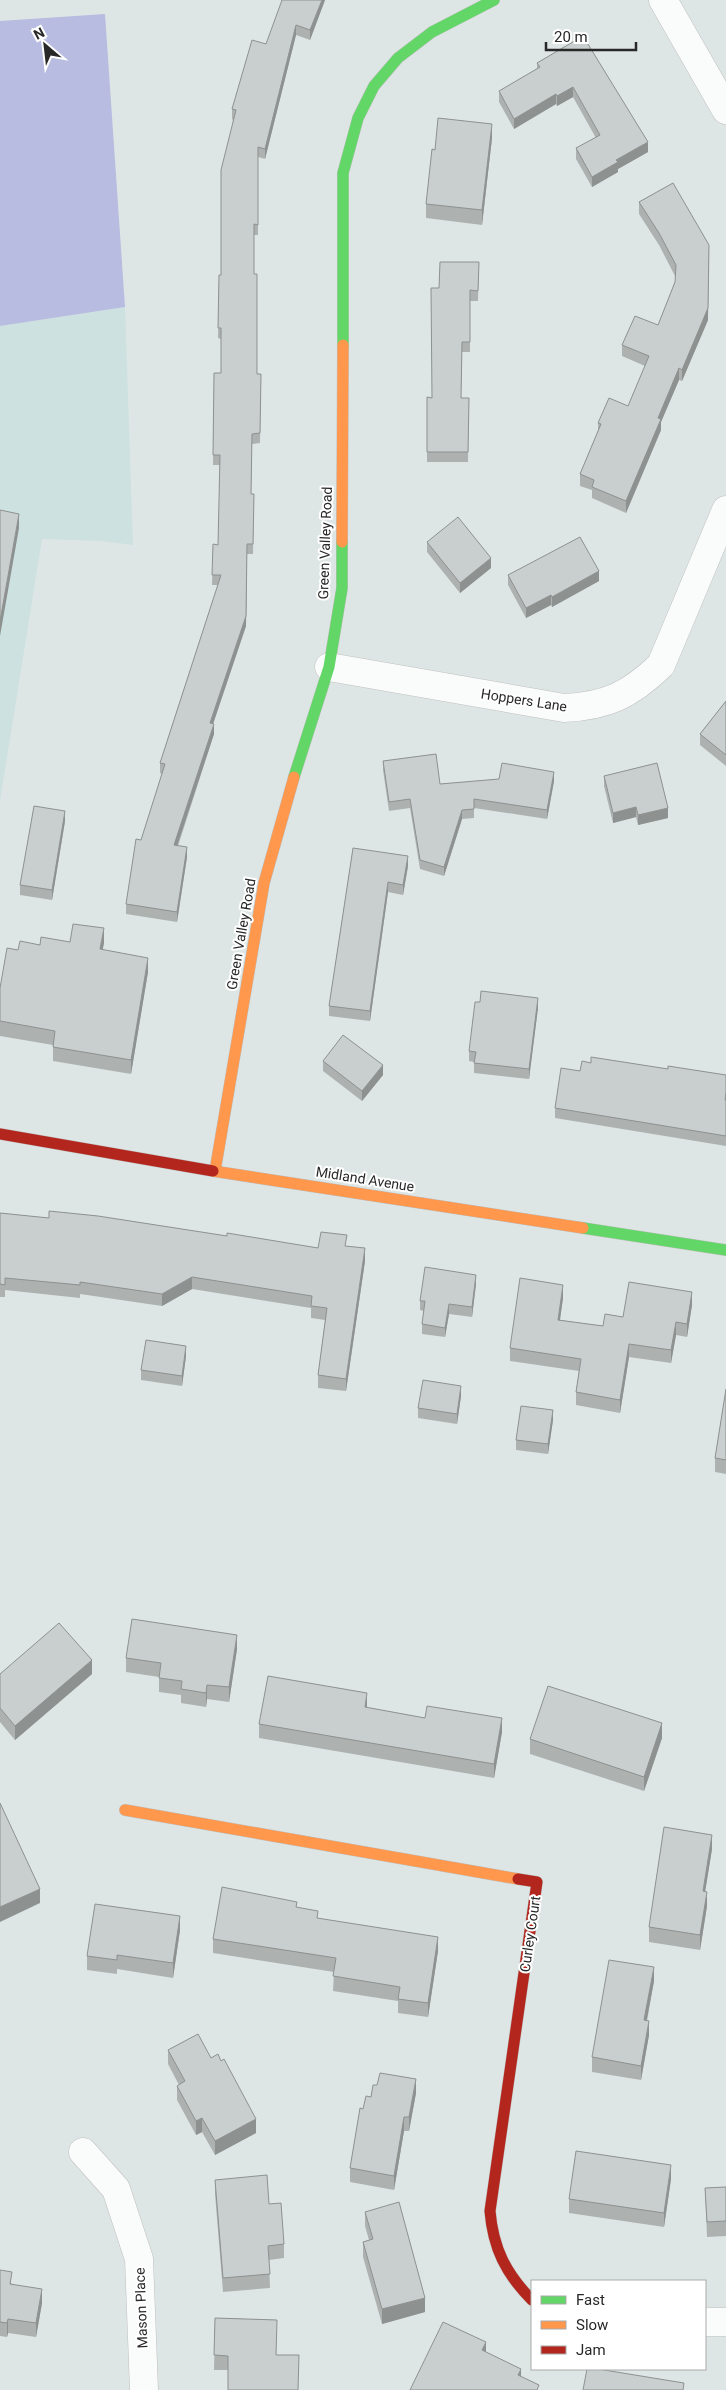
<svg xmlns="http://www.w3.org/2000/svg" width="726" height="2390" font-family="Roboto,sans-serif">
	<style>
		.education { fill: #cce1e0 }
		.green { fill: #b8bce1 }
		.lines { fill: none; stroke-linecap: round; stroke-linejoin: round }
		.street-casing { stroke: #bfc0bf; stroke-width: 29 }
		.fast-casing { stroke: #bfc0bf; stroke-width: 12 }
		.slow-casing { stroke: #bfc0bf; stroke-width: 12 }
		.jam-casing { stroke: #bfc0bf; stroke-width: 12 }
		.street { stroke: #fafbfb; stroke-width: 28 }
		.fast { stroke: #63d668; stroke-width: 11 }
		.slow { stroke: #ff974d; stroke-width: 11 }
		.jam { stroke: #b3261e; stroke-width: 11 }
		.wall { fill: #adb2b1 }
		.shaded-wall { fill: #8d9190 }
		.building { fill: #c9cfce; stroke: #8d9190 }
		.labels { text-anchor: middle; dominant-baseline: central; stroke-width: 4; stroke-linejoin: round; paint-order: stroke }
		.street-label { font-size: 14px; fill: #282828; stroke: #fff }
	</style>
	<rect width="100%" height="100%" fill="#dee6e5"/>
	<!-- education -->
	<path class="education" d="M125,307l8,238 -31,-4 -60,-2 -42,262v-475z"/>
	<!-- green -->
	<path class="green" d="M105,14l20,293 -125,19v-305z"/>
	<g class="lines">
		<defs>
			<path id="street" d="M663,0l63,110
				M329,667l235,41c43,-2 66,-13 97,-43l65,-155
				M83,2152l33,37 23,70 5,131
				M705,2322h21"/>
			<path id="fast" d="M343,345v-172l15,-55 16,-32 24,-28 34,-26 62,-32
				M294,777l35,-110 13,-79v-46
				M583,1228l143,22"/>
			<path id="slow" d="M342,542l1,-197
				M213,1171l370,57
				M215,1171l49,-288 30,-106
				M125,1810l393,69"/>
			<path id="jam" d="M0,1134l213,37
				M518,1879l19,3 -47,329c3,37 16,63 42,89"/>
		</defs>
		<!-- street casing -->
		<use href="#street" class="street-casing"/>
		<!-- fast casing -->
		<use href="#fast" class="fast-casing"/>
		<!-- slow casing -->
		<use href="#slow" class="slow-casing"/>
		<!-- jam casing -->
		<use href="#jam" class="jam-casing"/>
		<!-- street -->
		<use href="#street" class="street"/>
		<!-- fast -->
		<use href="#fast" class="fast"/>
		<!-- slow -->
		<use href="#slow" class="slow"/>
		<!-- jam -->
		<use href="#jam" class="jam"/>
	</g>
	<!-- wall -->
	<path class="wall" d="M325,0l-15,40 -14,-5 -31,124 -7,-2v78h-4v39l3,100h4l-1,69 -8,1 -1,50h3l-1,60h-6l-1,72 -33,98 1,10 -36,112 9,11 -10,65 -51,-8v-10l36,-130 -2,-1v-10l58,-178h-6l1,-41 5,1 2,-80h-7l1,-92h7v-34l-3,-1 1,-63h2l12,-155 -1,-1v-10l34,-65z
		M583,36l65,116 -30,17v3l-26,15 -16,-28v-11l20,-10 -23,-41 -16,9 -1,-2 -42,25 -15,-27v-11l38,-22v-6z
		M492,138l-10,87 -56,-7v-14l9,-54z
		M673,183l35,137 -26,61 -3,-1 -18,42v8l-35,83 -34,-15v-8l-12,-4v-12l18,-43v-8l30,-17 17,-40 -23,-10v-11l36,-20 17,-43v-6l-16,-31 -20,-31v-12z
		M479,262l-1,39h-8v51h-8l-1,46h8l-1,64h-41v-65l5,1 7,-110z
		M427,542l64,26 -31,25 -33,-41z
		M508,575l91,6 -47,26 -1,-2 -25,13 -18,-33z
		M726,701v65l-26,-21v-11z
		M383,761l57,23 114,-3 -7,38 -73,-11v10l-12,1 -18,57 -24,-7 -10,-61 -21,3 -6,-41z
		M604,776l64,42 -30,7 -2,-8 -23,6 -9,-37z
		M65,821l-13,79 -32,-5v-10z
		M353,848l55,18 -5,29 -15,-3 -18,129 -41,-5v-10z
		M70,942l34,1 -2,7 46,22 -17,102 -78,-13v-16l-53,-9v-48l40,-43z
		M538,1008l-9,71 -55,-6v-11l-5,-1v-10z
		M323,1061l60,14 -21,26 -39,-30z
		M591,1063l77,6 58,6v71l-171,-28v-10l25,-37z
		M0,1213l227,23 91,12 29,-2 18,15 -19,130 -28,-3v-13l7,-55 -14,-2v-10l-119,-19 -30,17 -82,-12v4l-75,-8v7h-5z
		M476,1284l-4,33 -23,-3 -4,23 -23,-3v-10l2,-13 -4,-1v-9z
		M563,1298l-3,22 43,6 20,-9 69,-12 -5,32 -11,-2 -5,28 -42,-6 -9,56 -44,-8v-13l3,-21 -69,-10v-13z
		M186,1356l-4,30 -41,-6v-10z
		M726,1389v85l-11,-2v-14z
		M461,1396l-4,28 -39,-6v-10z
		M553,1420l-5,34 -32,-4v-10z
		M237,1649l-8,53 -22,-3 -1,8 -25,-4v-8l-22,-3v-15l-33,-5v-14z
		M0,1674h92l-77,66 -15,-18z
		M367,1708l135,24 -8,46 -235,-40v-14z
		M662,1738l-18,53 -114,-37v-15z
		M712,1849l-7,42 2,15 -7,44 -51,-8v-15z
		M297,1908l21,11 120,32 -10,66 -30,-4v-12l-65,-10 1,-19 -121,-19v-14z
		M180,1930l-7,48 -56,-9v5l-30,-4v-14z
		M654,1981l-7,40 2,14 -8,45 -49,-8v-15z
		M168,2050l43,8 45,75 -41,22 -13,-23 -6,3 -19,-35v-14l2,-1 -11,-21z
		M416,2093l-7,38h-5l-10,59 -44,-8v-14l13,-59 8,-12z
		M671,2179l-7,48 -95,-14v-14z
		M215,2180l54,24 15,40v14l-15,2 1,28 -47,4 -8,-98z
		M726,2187v49l-19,1 -2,-49z
		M365,2212l60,100 -43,12 -19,-67v-15l6,-2 -4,-14z
		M0,2270l12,14 30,19 -6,34 -28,-4 -1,4 -7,-1z
		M215,2318l62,2 -49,50h-14z"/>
	<!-- shaded-wall -->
	<path class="shaded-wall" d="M322,0h3l-15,40v-10z
		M296,25v10l-31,124v-10z
		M573,87v10l-16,9v-10z
		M556,94v10l-42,25v-10z
		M492,124v14l-10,87v-15z
		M648,142v10l-30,17v3l-26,15v-10l24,-17z
		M709,245l-1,75 -26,61v-11z
		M679,368v12l-18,42v8l-35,83v-12l32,-83z
		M19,514v14l-19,108v-15z
		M247,544l-1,82 -36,107v-10z
		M491,558v10l-31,25v-10z
		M599,571v10l-47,26v-10z
		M551,595v10l-25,13v-10z
		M214,724v10l-40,121v-10z
		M554,772v9l-7,38v-9z
		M636,807v10l-23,6v-10z
		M668,808v10l-30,7v-10z
		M462,810v9l-18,57v-9z
		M65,811v10l-13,79v-10z
		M187,847v10l-10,65v-10z
		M408,856v10l-5,29v-10z
		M388,882v10l-18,129v-10z
		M104,928v15l-4,21v-15z
		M148,958v14l-17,102v-14z
		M538,998v10l-9,71v-10z
		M383,1065v10l-21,26v-10z
		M365,1248v13l-19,130v-12z
		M476,1275v9l-4,33v-10z
		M192,1277v12l-30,17v-12z
		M563,1285v13l-5,35v-13z
		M692,1292v13l-5,32v-13z
		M449,1304v10l-4,23v-9z
		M676,1322v13l-5,28v-13z
		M629,1344v13l-9,56v-13z
		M186,1346v10l-4,30v-10z
		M461,1386v10l-4,28v-10z
		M553,1410v10l-5,34v-10z
		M237,1635v14l-8,53v-15z
		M92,1660v14l-77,66v-14z
		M207,1685v14l-1,8v-14z
		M367,1693v15l-2,-1z
		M502,1718v14l-8,46v-14z
		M662,1723v15l-18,53v-14z
		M712,1835v14l-9,56v-14z
		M40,1889v14l-40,19v-15z
		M707,1892v14l-7,44v-15z
		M180,1916v14l-7,48v-15z
		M438,1937v14l-10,66v-14z
		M654,1967v14l-10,53v-14z
		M649,2021v14l-8,45v-14z
		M416,2079v14l-7,38v-14z
		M404,2117v14l-10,59v-14z
		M202,2118v14l-6,3v-14z
		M256,2119v14l-41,22v-14z
		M671,2165v14l-7,48v-14z
		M42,2289v14l-6,34v-14z
		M425,2298v14l-43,12v-15z
		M8,2319v14l-1,4v-14z
		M486,2342v14l-4,-6z
		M521,2369v14l-3,-8z"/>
	<!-- building -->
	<path class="building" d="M282,0h40l-12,30 -14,-5 -31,124 -7,-2v78l-4,-1v50h3v100h4l-1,59 -8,1 -1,60h3l-1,50h-6l-1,72 -36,107 4,1 -40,121 13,2 -10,65 -51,-8 10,-65 5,1 24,-76 -5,-1 61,-188h-9l1,-31 5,1 2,-90h-7l1,-82h7v-45h-3l1,-53h2v-105l15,-60 -4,-1 20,-69 14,4z
		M583,36l65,106 -32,18 2,2 -26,15 -16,-29 24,-13 -27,-48 -16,9 -1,-2 -42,25 -15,-28 41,-24 -3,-4z
		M438,118l54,6 -10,86 -56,-6 6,-55 3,1z
		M673,183l36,62 -1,63 -26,62 -3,-2 -21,50 3,1 -35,82 -34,-14 2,-7 -14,-6 21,-50 -3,-1 11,-25 19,8 21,-50 -27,-11 13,-29 23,9 17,-43 1,-17 -17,-32 -20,-31z
		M440,262h39l-1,29 -8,-1v52h-8l-1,56h8l-1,54h-41v-55l5,1 -1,-110h8z
		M0,510l19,4 -19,107z
		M458,517l33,41 -31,25 -33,-41z
		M580,537l19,34 -47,26 -1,-2 -25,13 -18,-33z
		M726,701v54l-26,-21z
		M436,754l4,30 59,-5 3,-16 52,9 -7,38 -73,-11v10l-12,1 -18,57 -24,-7 -10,-61 -21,3 -6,-41z
		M657,763l11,45 -30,7 -2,-8 -23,6 -9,-37z
		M34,806l31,5 -13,79 -32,-5z
		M353,848l55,8 -5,29 -15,-3 -18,129 -41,-5z
		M73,924l31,4 -4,21 48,9 -17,102 -78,-13 2,-16 -55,-10v-33l7,-40 11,2 2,-9 20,4 1,-8 29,5z
		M481,991l57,7 -9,71 -55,-6 2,-11 -7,-1 6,-49h5z
		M343,1035l40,30 -21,26 -39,-30z
		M591,1057l77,12v-3l58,9v17l-1,8h1v36l-171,-28 6,-40 19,3 2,-10 9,2z
		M49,1211l49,5 129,20v-3l91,15 3,-16 26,3 -2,11 20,2 -19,131 -28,-4 9,-67 -16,-2 1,-10 -120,-19 -30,17 -82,-12v3l-75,-7v7l-5,-1v-71l49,5z
		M425,1267l51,8 -4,32 -23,-3 -4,24 -23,-4 3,-23h-5z
		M520,1278l43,7 -5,35 45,6 2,-12 18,3 6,-35 63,10 -5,32 -11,-2 -5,28 -42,-6 -9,56 -44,-8 5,-33 -71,-11z
		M146,1340l40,6 -4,30 -41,-6z
		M423,1380l38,6 -4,28 -39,-6z
		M726,1389v71l-11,-2z
		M521,1406l32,4 -5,34 -32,-4z
		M132,1619l105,16 -8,52 -22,-2 -1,8 -25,-4 1,-8 -23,-3 2,-15 -35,-5z
		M59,1623l33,37 -77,66 -15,-18v-34z
		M268,1676l99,17 -2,14 60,11 2,-12 75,12 -8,46 -235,-40z
		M548,1686l114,37 -18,54 -114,-38z
		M0,1803l40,86 -40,18z
		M664,1827l48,8 -9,56 4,1 -7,43 -51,-8z
		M222,1887l75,15 -1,5 22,4 -1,7 121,19 -10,66 -30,-4 2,-12 -67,-11 3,-18 -123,-19z
		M95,1904l85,12 -7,47 -56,-8v5l-30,-4z
		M609,1960l45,7 -10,53 5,1 -8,45 -49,-9z
		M198,2034l13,24 7,-4 3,7 3,-2 32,60 -41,22 -13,-23 -6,3 -19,-35 8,-5 -17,-31z
		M380,2073l36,6 -7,38h-5l-10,59 -44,-8 10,-60 3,1 3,-13 5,1 2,-12h4z
		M576,2151l95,14 -7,48 -95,-14z
		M267,2175l2,29 12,-1 3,41 -16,2 2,28 -47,4 -8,-98z
		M726,2187v34l-19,1 -2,-34z
		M399,2202l26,96 -43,11 -19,-67 10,-3 -8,-27z
		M0,2270l12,2 -2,12 32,5 -6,34 -28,-4 -1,4 -7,-1z
		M215,2318l62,2 -1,35h23l-1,35h-70v-34l-14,-1z
		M443,2322l43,20 -4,8 39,19 -3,6 21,10 -2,5h-127z
		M587,2369h11l86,14 -1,7h-100z"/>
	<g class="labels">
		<!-- street labels -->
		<g class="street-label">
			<text transform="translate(325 543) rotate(-88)">Green Valley Road</text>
			<text transform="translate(524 700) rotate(9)">Hoppers Lane</text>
			<text transform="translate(241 934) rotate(-80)">Green Valley Road</text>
			<text transform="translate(365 1179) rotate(9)">Midland Avenue</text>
			<text transform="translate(530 1934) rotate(-82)">Curley Court</text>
			<text transform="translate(141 2308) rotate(-92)">Mason Place</text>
		</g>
	</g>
	<!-- legend -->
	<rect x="531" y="2280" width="175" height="90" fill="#ffffff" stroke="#a9a9a9"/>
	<rect x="541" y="2296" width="25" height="8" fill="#63d668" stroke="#a9a9a9"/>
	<text x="576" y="2305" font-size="15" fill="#282828">Fast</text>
	<rect x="541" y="2321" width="25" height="8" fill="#ff974d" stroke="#a9a9a9"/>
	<text x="576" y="2330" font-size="15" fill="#282828">Slow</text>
	<rect x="541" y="2346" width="25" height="8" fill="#b3261e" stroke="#a9a9a9"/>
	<text x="576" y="2355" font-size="15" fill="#282828">Jam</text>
	<!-- north arrow -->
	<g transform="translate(45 45) rotate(332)" stroke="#ffffff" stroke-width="4" paint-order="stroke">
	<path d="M0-4L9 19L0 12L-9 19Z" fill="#282828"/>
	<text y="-8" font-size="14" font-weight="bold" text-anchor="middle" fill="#282828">N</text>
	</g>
	<!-- scale -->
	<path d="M546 42v8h90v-8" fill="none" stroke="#282828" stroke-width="2.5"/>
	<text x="554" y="42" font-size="15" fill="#282828" stroke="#ffffff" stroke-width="4" paint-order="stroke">20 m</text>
</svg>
